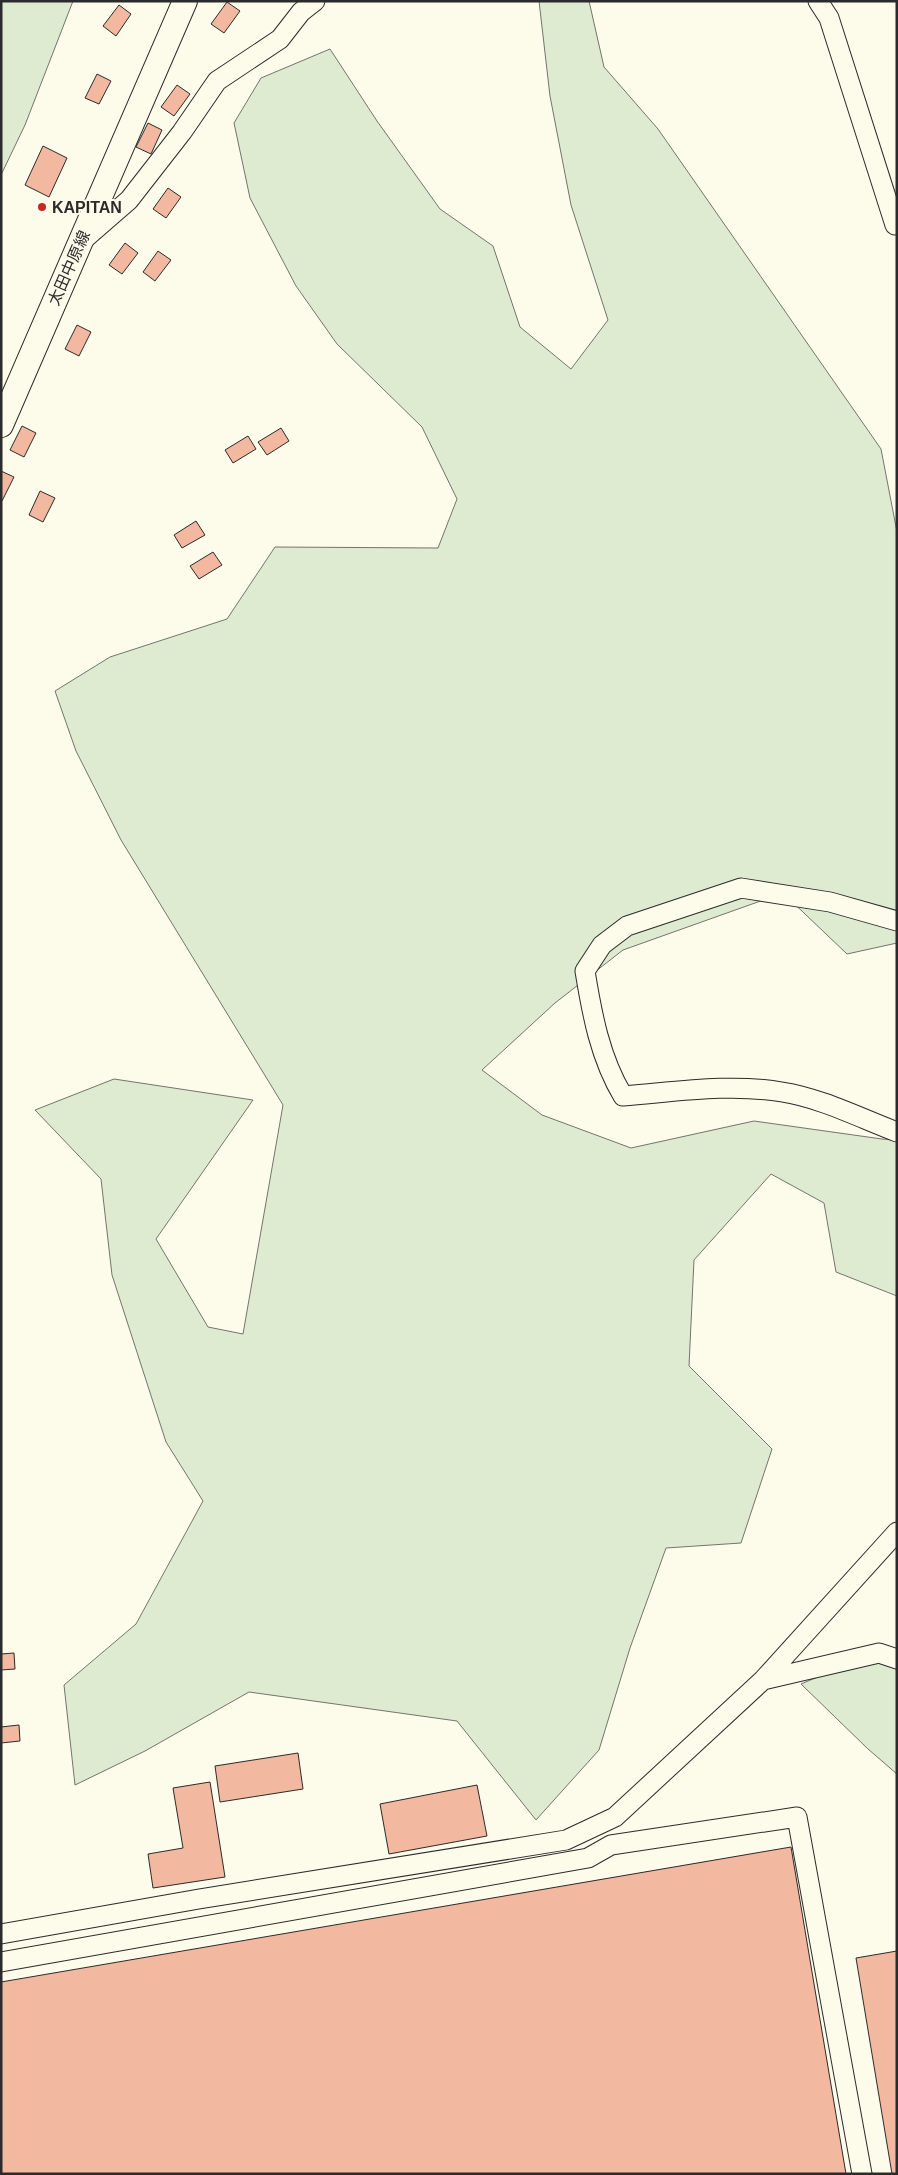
<svg xmlns="http://www.w3.org/2000/svg" width="898" height="2175" font-family="Helvetica,'Noto Sans JP',sans-serif">
	<style>
		.green { fill: #deebd1; stroke: #74746e }
		.building { fill: #f2b8a0; stroke: #2b2b2b }
		.lines { fill: none; stroke-linecap: round; stroke-linejoin: round }
		.minor-casing { stroke: #2b2b2b; stroke-width: 21 }
		.major-casing { stroke: #2b2b2b; stroke-width: 26 }
		.minor { stroke: #fdfbea; stroke-width: 19 }
		.major { stroke: #fdfbea; stroke-width: 24 }
		.poi-dot { fill: #c62828; stroke: #fdfbea; stroke-width: 2 }
		.labels { text-anchor: middle; dominant-baseline: central; stroke-width: 4; stroke-linejoin: round; paint-order: stroke }
		.poi-label { font-size: 16px; font-weight: bold; fill: #2b2b2b; stroke: #fdfbea; text-anchor: start }
		.street-label { font-size: 16px; fill: #2b2b2b; stroke: #fdfbea }
	</style>
	<rect width="100%" height="100%" fill="#fdfbea"/>
	<!-- green -->
	<path class="green" d="M1,1h72l-48,124 -24,50z
		M539,1h50l15,66 54,62 223,320 16,83v411l-50,11 -64,-61 -160,57 -68,53 -73,67 60,45 89,33 123,-27 128,18 15,1v156l-61,-24 -12,-69 -53,-29 -77,86 -5,106 83,83 -31,94 -75,5 -36,100 -31,102 -63,70 -79,-99 -208,-29 -104,59 -70,34 -11,-100 72,-61 67,-123 -37,-59 -54,-167 -11,-96 -66,-69 79,-31 139,21 -97,139 52,88 35,7 40,-229 -162,-265 -45,-89 -21,-60 55,-34 117,-38 48,-72 163,1 19,-49 -35,-72 -85,-83 -41,-58 -46,-88 -16,-75 27,-45 69,-29 47,72 63,88 53,37 27,81 51,42 37,-49 -37,-115 -21,-109z
		M865,1657l32,10v107l-29,-25 -67,-65z"/>
	<!-- building -->
	<path class="building" d="M227,2l13,9 -16,22 -13,-9z
		M119,5l12,9 -15,22 -13,-10z
		M97,74l14,7 -12,23 -14,-6z
		M177,85l13,9 -16,22 -13,-9z
		M148,123l14,7 -11,24 -15,-7z
		M43,146l24,12 -18,39 -24,-12z
		M168,188l13,9 -15,21 -13,-9z
		M125,243l13,10 -16,21 -13,-9z
		M158,251l13,9 -16,21 -12,-9z
		M77,325l14,7 -12,24 -14,-7z
		M22,426l14,7 -12,24 -14,-7z
		M281,428l8,13 -22,14 -9,-13z
		M248,436l8,13 -23,14 -8,-13z
		M1,471l13,6 -12,24h-1z
		M40,491l15,7 -12,24 -14,-7z
		M196,521l9,14 -23,13 -8,-13z
		M213,552l9,13 -23,14 -9,-13z
		M14,1653l1,16 -14,1v-16z
		M19,1725l1,16 -19,2v-16z
		M298,1753l5,36 -83,13 -5,-36z
		M210,1782l15,95 -72,11 -5,-34 35,-6 -10,-60z
		M477,1785l10,51 -98,18 -9,-50z
		M791,1847l55,327h-845v-192z
		M897,1951v223h-5l-36,-216z"/>
	<g class="lines">
		<defs>
			<path id="minor" d="M818,1l11,17 66,207
				M83,240l46,-40 53,-68 35,-51 63,-42 21,-27 14,-11
				M897,921l-67,-19 -89,-14 -114,38 -25,19 -17,26c7,43 15,87 38,125 52,-4 107,-13 159,-4 39,6 78,26 115,40
				M763,1680l116,-27 18,6
				M1,1934l198,-35 367,-59 49,-23 148,-137 134,-148
				M1,1962l587,-104 23,-13 186,-28 65,357"/>
			<path id="major" d="M1,425l184,-424"/>
		</defs>
		<!-- minor casing -->
		<use href="#minor" class="minor-casing"/>
		<!-- major casing -->
		<use href="#major" class="major-casing"/>
		<!-- minor -->
		<use href="#minor" class="minor"/>
		<!-- major -->
		<use href="#major" class="major"/>
	</g>
	<!-- markers -->
	<circle class="poi-dot" cx="42" cy="207" r="5"/>
	<g class="labels">
		<!-- poi labels -->
		<g class="poi-label">
			<text x="52" y="207">KAPITAN</text>
		</g>
		<!-- street labels -->
		<g class="street-label">
			<text transform="translate(69 268) rotate(-66)">太田中原線</text>
		</g>
	</g>
	<!-- border -->
	<rect width="898" height="2175" fill="none" stroke="#2b2b2b" stroke-width="5"/>
</svg>
